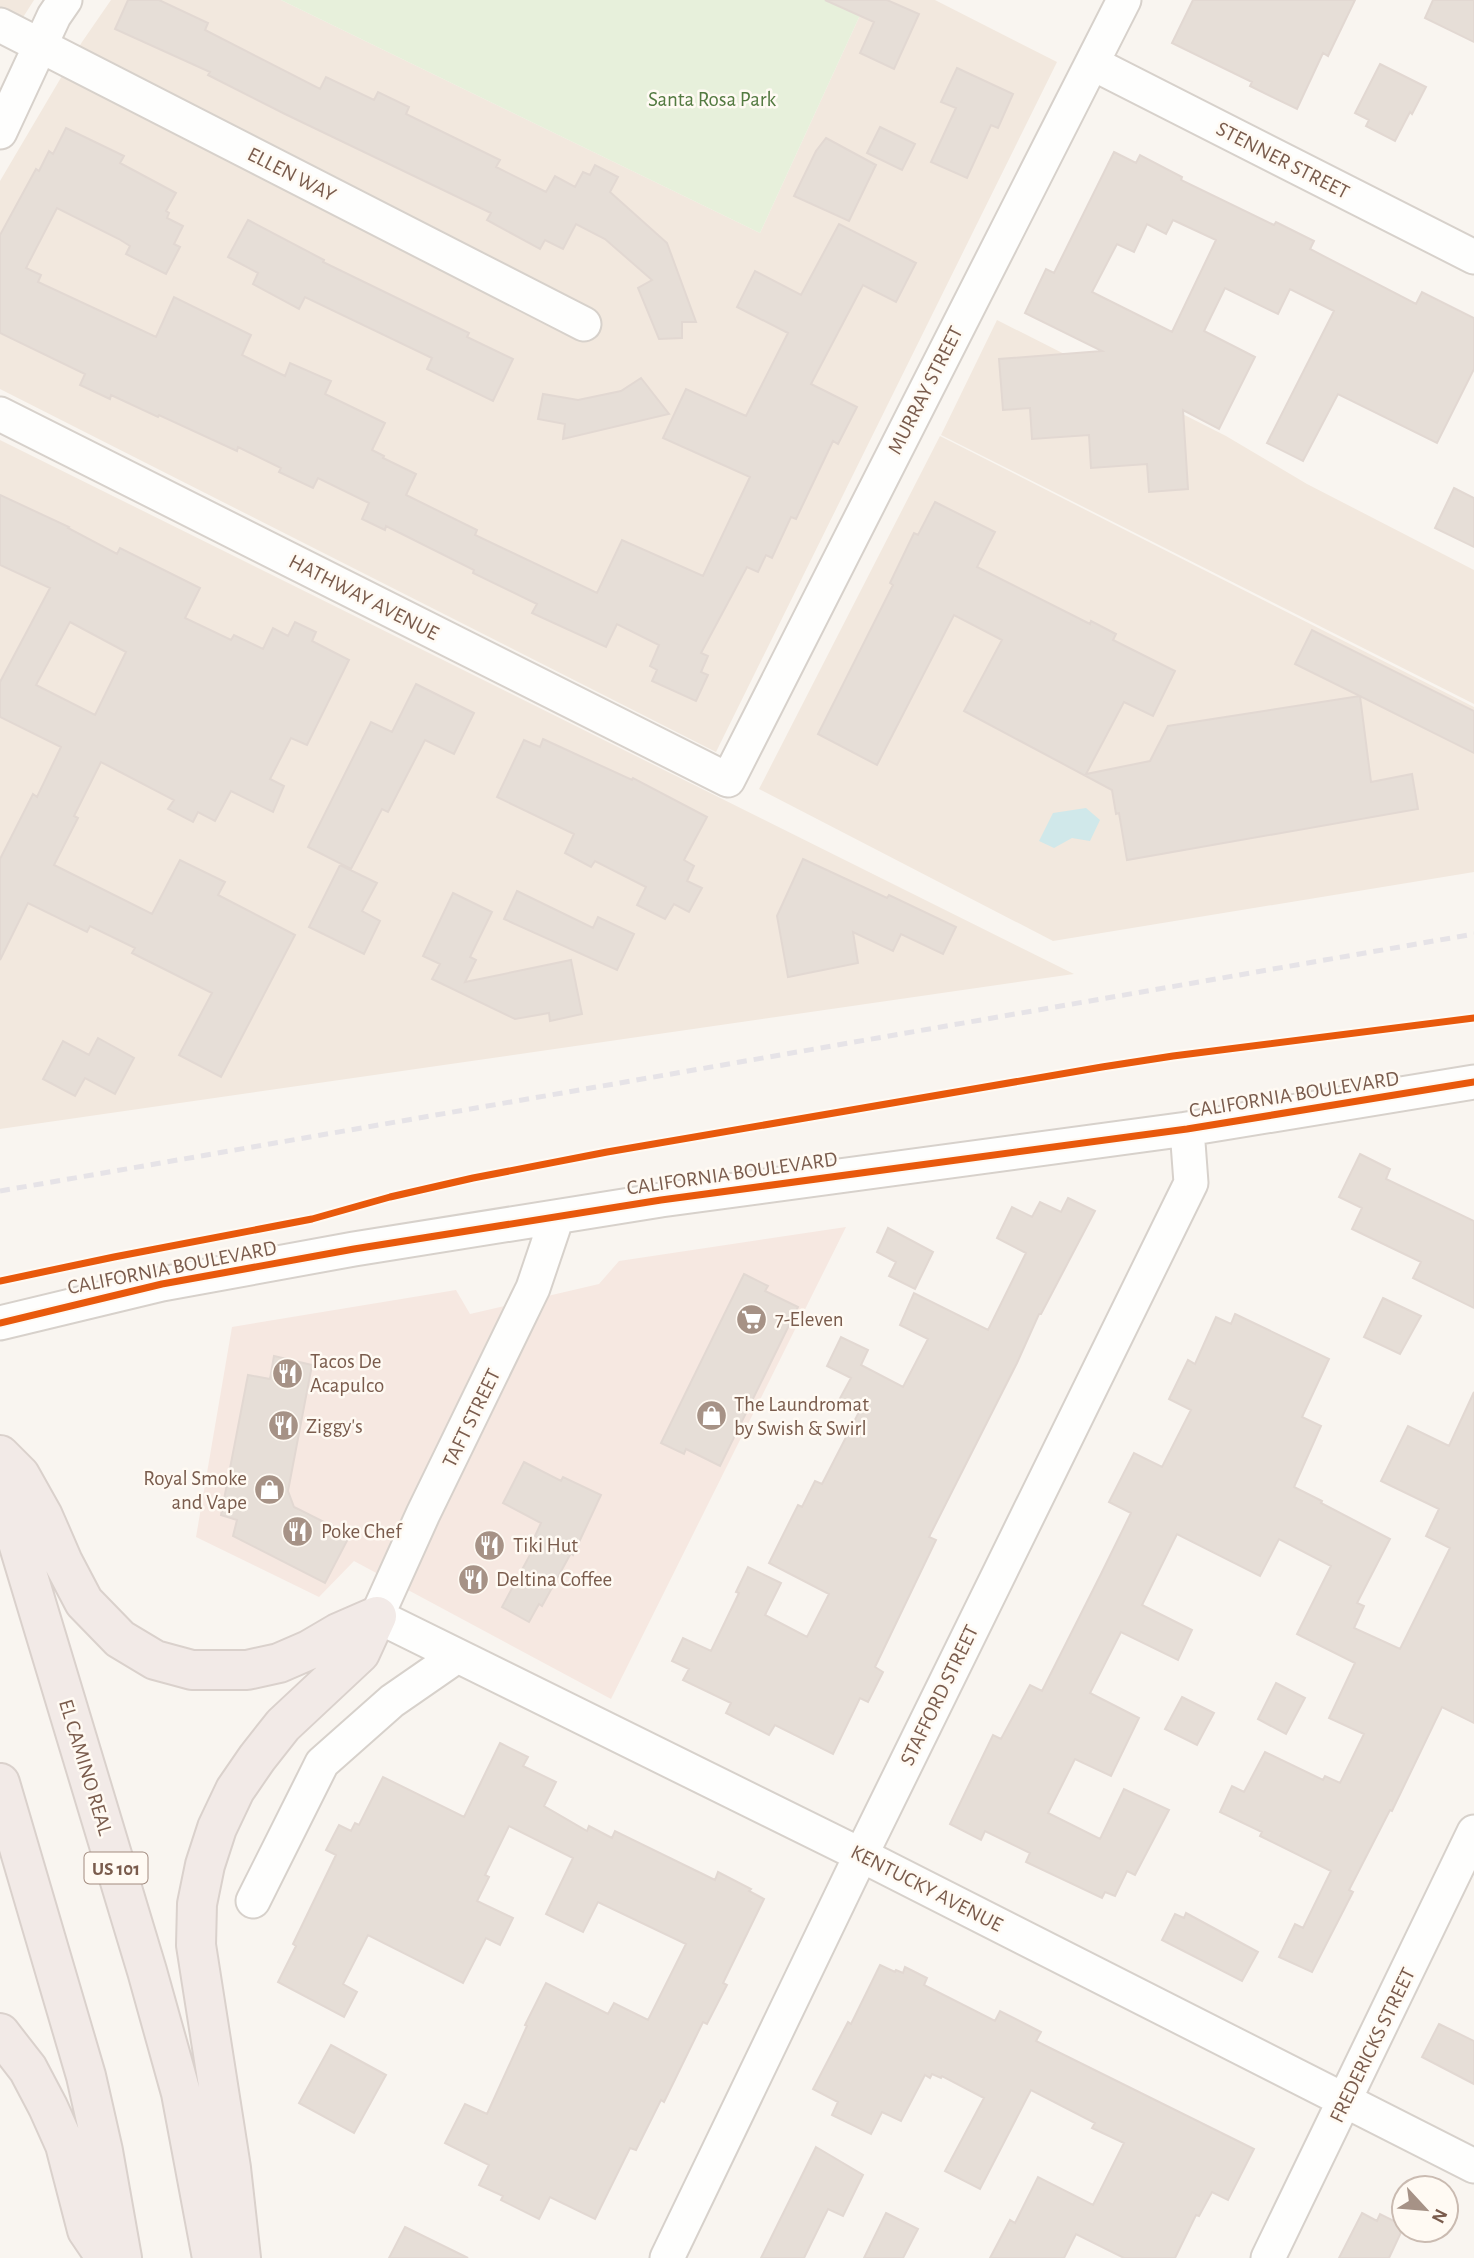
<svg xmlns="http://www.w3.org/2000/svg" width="1474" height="2258" font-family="'Alegreya Sans',sans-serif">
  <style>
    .residential { fill: #f2e8de }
    .commercial { fill: #f6e8e1 }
    .green { fill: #e7f0db }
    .water { fill: #d0e8ea }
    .building { fill: #e6ded7; stroke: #e2d8d2; stroke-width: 2; fill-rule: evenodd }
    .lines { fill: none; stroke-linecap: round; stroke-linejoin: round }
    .minor-casing { stroke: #d7d1cb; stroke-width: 37 }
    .highway-casing { stroke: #dad1cc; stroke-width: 42 }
    .minor { stroke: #fefefd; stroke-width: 33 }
    .highway { stroke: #f2eae7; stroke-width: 38 }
    .rail { stroke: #e6e3e7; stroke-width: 5; stroke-dasharray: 10 7; stroke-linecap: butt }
    .cycleway-casing { stroke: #fffaf3; stroke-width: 11 }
    .cycleway { stroke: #e8590c; stroke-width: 7 }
    .labels { text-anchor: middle; stroke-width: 5; stroke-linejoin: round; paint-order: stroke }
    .shield { fill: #fffaf3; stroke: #a28b7f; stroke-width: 2 }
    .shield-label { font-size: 19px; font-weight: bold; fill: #7a5c4d }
    .park-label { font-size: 21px; fill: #537a41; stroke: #fffaf3 }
    .street-label { font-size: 21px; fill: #7a5c4d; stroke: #fffaf3 }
    .poi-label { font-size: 21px; fill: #7a5c4d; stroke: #fffaf3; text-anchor: start }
  </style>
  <rect width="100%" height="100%" fill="#f9f5f0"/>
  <path class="residential" d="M0,0H34L22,19L0,8Z
    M111,0H281L760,233L867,0H935L1057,62L716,752L0,389V181L82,42Z
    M997,320L1226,436L1307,484L1474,570V704L941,435Z
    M940,436L1474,707V872L1053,941L759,789Z
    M0,440L238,558L1074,974L0,1129Z"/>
  <path class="commercial" d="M846,1227L611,1699L354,1561L319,1597L196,1537L232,1327L456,1290L470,1314L599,1284L619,1261Z"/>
  <path class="green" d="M281,0H867L760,233Z"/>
  <path class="water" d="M1086,808L1100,820L1090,841L1072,838L1054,848L1039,841L1053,813Z"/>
  <path class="building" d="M128,0H159L208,23L205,30L320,89L326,77L374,100L378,92L409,107L406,114L500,160L496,167L546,192L555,176L575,187L583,172L590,175L595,165L618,177L610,192L667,243L696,322H682V338L659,339L638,288L652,280L605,239L576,224L563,249L545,240L540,249L487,220L491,213L285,114L208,75L210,72L115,29Z
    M825,0H887L919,14L894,69L860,53L874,22Z
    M1193,0H1355L1328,56L1323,53L1297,109L1250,86L1252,82L1172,43Z
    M1433,0H1474V42L1425,18Z
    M1380,64L1426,87L1412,114L1410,112L1395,141L1366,126L1369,120L1355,113Z
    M957,68L1013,94L998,128L991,125L967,178L931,162L956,108L941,102Z
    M880,127L915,144L902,170L867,153Z
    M66,128L124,156L120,163L176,193L166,211L169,213L167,218L183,226L174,244L180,247L166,274L126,254L130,246L119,239L57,208L26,268L41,275L38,282L156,337L174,297L251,335L242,355L285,376L290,363L331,381L325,394L385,423L372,450L384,456L383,458L416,474L406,495L477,530L475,535L597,593L622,540L703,576L750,477L663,438L686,389L746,416L788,333L737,307L755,271L801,295L839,224L916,263L896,302L863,285L811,384L857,407L838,444L833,441L796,519L791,517L772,558L766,555L758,572L747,567L701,653L708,656L701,672L708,675L696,701L652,681L657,670L650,666L659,645L617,624L606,647L532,613L537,604L473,573L474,570L386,526L385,530L362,519L369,503L318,478L313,488L279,472L281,468L238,447L237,451L159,415L158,417L111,395L110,399L80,385L85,374L0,333V235L36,169L39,171L49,151L53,154Z
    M826,138L876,165L849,221L794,196L816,151Z
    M1114,152L1136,163L1140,155L1182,177L1181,180L1274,225L1276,222L1314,241L1310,249L1416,304L1422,292L1474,318V369L1437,443L1338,394L1303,461L1267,443L1334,311L1290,289L1278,314L1225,288L1204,331L1255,357L1219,429L1183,410L1188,489L1149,492L1147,464L1091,468L1089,435L1032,439L1030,408L1003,410L999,359L1102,351L1025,313L1046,269L1054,273ZM1173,220L1216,240L1172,332L1092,292L1117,244L1134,252L1147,224L1166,234Z
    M248,220L324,260L323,262L469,333L467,337L513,359L493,401L427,369L432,358L305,297L299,309L253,284L258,273L228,257Z
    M641,378L669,414L563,439L565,424L538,419L543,394L578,400L621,391Z
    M1454,488L1474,498V547L1435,528Z
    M0,495L69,527L68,528L117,554L120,548L200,588L185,618L231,640L234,635L263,649L273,628L288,636L295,622L316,632L312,641L349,660L307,745L291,738L270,779L284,786L273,812L231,791L215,821L198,812L193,822L168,809L174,800L101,762L74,816L78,818L54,865L152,914L180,860L225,882L218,895L295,935L221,1077L179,1055L212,993L132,953L135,948L90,926L87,932L28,903L0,960V859L33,794L37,797L61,747L0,717V682L50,588L0,565ZM70,622L126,652L95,715L36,685Z
    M935,502L995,532L977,567L1090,624L1091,621L1116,634L1113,640L1175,671L1153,716L1124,702L1086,774L1150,761L1168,726L1360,696L1295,664L1312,630L1474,711V753L1360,696L1371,782L1412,774L1418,809L1127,860L1119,813L1116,814L1112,790L964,711L1002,640L954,615L877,765L818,734L893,585L890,583L914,533L918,535Z
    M416,684L474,713L454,754L425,740L388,812L382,809L351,869L308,847L371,722L392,732Z
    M543,739L632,780L633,778L707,817L684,860L694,866L687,881L702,888L689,912L674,904L665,919L637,905L646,887L595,861L591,867L565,853L574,834L497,797L524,740L540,747Z
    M803,859L887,898L889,895L956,927L943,954L901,934L893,951L853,932L858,963L788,977L777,916Z
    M340,865L377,883L362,911L380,921L364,954L309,927Z
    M517,891L593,928L598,917L634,934L617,970L504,919Z
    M453,893L492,912L470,957L476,960L465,982L571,960L582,1014L550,1021L549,1013L515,1019L432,979L440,964L423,956Z
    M98,1038L134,1058L115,1094L85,1078L75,1096L43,1079L63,1041L89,1055Z
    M1360,1154L1390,1169L1386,1179L1474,1221V1308L1413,1278L1421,1262L1352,1229L1362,1208L1339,1197Z
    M1068,1198L1095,1211L1041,1314H1039L1017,1363L929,1537L936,1540L875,1667L883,1672L868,1702L860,1698L833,1754L775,1725L769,1735L726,1713L731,1703L683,1680L689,1669L672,1661L683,1638L711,1651L739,1593L736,1592L748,1567L781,1583L765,1615L807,1637L829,1594L769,1563L798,1505L802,1507L815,1481L822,1484L859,1412L838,1402L851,1378L827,1366L841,1337L868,1350L861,1365L903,1387L928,1339L900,1325L914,1293L988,1330L1026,1253L997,1238L1012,1207L1032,1217L1040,1202L1061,1212Z
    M888,1228L933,1252L915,1289L889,1276L896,1262L877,1252Z
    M744,1274L768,1286L765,1291L798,1307L720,1466L686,1449L684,1454L661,1443Z
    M1383,1298L1421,1316L1400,1354L1364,1337Z
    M1235,1314L1329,1359L1302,1417L1321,1426L1294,1487L1322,1501L1321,1503L1390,1539L1357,1603L1364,1606L1354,1628L1400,1649L1450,1548L1426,1536L1439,1509L1381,1481L1408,1426L1449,1446L1474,1392V1723L1442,1707L1392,1811L1390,1810L1349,1890L1353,1892L1312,1972L1279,1957L1295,1924L1303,1928L1331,1871L1260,1836L1262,1832L1220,1812L1232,1786L1244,1792L1265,1752L1323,1780L1325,1776L1340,1783L1364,1734L1329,1718L1355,1663L1297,1634L1331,1566L1279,1539L1260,1576L1177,1534L1142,1605L1192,1630L1178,1660L1121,1632L1090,1693L1139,1718L1111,1776L1075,1759L1048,1813L1100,1839L1124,1789L1169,1810L1135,1875L1127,1871L1115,1896L1105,1892L1102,1898L1026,1862L1030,1853L985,1831L981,1840L950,1824L993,1735L1001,1739L1030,1685L1042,1691L1101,1574L1131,1513L1109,1502L1134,1453L1162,1467L1191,1410L1169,1399L1188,1360L1195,1364L1216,1317L1231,1324Z
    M274,1356L312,1365L288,1491L294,1507L350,1535L325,1583L233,1536L237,1520L221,1515L248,1375L270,1379Z
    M524,1462L561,1481L563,1477L601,1495L573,1555L571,1553L542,1606L539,1604L529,1622L502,1607L539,1538L535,1536L541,1523L503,1503Z
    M1276,1683L1305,1698L1286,1734L1258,1719Z
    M1182,1697L1214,1713L1197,1745L1165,1729Z
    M500,1743L528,1757L523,1766L556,1782L544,1806L587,1831L589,1826L612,1838L615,1831L715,1880L718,1872L751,1889L749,1891L764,1899L723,1983L727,1985L707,2024L703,2022L664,2102L661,2100L636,2150L630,2148L595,2219L550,2197L539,2219L501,2200L503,2196L479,2185L489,2165L445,2143L465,2104L487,2114L527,2026L525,2025L546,1983L608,2014L614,2003L648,2020L686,1944L598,1902L583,1932L546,1914L573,1858L509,1826L485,1875L489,1877L477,1901L513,1918L500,1945L486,1938L463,1983L368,1935L343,1984L357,1992L344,2017L278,1982L296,1946L293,1944L336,1855L326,1850L339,1825L351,1831L355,1823L359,1825L383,1777L464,1817Z
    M1186,1913L1258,1952L1242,1981L1162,1940L1175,1914L1184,1918Z
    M880,1965L895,1972L896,1970L903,1973L905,1967L927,1978L924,1985L995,2021L1000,2011L1041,2032L1036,2041L1254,2149L1228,2200L1212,2192L1199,2216L1196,2215L1175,2258H1124L1076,2234L1064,2258H990L1010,2220L1015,2223L1038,2177L1093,2205L1124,2143L1092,2128L1095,2123L1031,2090L980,2189L945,2171L984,2098L942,2076L941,2078L932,2074L930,2078L925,2075L901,2121L882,2112L871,2134L832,2115L838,2102L813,2089L848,2022L851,2024Z
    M1439,2024L1474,2041V2084L1422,2057Z
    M331,2045L386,2075L354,2133L299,2103Z
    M816,2147L863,2175L843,2216L828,2209L804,2258H761Z
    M886,2213L918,2229L903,2258H864Z
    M1362,2213L1377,2221L1380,2214L1404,2226L1389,2258H1339Z
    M405,2227L468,2258H389Z"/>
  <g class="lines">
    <defs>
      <path id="minor" d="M0,25L584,324
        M1092,63L1474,257
        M0,132L54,16L65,0
        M0,414L728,780L1124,0
        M557,1217L533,1288L423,1514L377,1616L861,1855L1474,2166
        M0,1323L162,1284L354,1249L661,1200L1187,1129L1474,1082
        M253,1901L322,1763L392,1701L457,1656
        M667,2258L861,1855L1191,1183L1187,1129
        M1268,2258L1474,1832"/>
      <path id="highway" d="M0,1455L20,1475L43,1516L63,1562L84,1602L120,1639L155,1660L192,1670H247L279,1663L309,1650L338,1633L377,1616
        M0,1483L147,1971L181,2093L212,2258
        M0,1783L86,2076L103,2151L122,2258
        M0,2033L28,2069L48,2107L65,2145L87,2230L106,2258
        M241,2258L231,2168L196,1945L197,1904L205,1865L217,1828L235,1790L257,1758L283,1725L360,1653L377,1616"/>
    </defs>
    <use href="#minor" class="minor-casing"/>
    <use href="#highway" class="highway-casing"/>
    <use href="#minor" class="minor"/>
    <use href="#highway" class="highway"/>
    <path class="rail" d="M0,1191L1474,934"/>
    <defs>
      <path id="cycleway" d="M0,1281L114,1257L312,1219L390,1197L473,1178L607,1152L1102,1067L1173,1056L1474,1018
        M0,1323L162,1284L354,1249L661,1200L1187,1129L1474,1082"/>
    </defs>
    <use href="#cycleway" class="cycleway-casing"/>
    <use href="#cycleway" class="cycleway"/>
  </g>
  <defs>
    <symbol id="supermarket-disc" viewBox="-11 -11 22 22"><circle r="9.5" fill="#a69286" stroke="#fffaf3"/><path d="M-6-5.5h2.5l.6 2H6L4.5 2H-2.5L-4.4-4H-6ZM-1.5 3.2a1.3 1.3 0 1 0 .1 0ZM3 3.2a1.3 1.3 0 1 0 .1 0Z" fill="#fff"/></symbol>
    <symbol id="restaurant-disc" viewBox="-11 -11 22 22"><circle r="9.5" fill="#a69286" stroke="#fffaf3"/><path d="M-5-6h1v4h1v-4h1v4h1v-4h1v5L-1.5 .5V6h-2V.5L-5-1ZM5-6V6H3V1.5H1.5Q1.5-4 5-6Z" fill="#fff"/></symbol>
    <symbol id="shop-disc" viewBox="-11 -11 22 22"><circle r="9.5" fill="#a69286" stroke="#fffaf3"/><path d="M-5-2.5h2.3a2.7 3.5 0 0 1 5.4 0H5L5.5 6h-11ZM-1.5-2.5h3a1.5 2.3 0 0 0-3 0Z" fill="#fff"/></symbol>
  </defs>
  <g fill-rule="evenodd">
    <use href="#supermarket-disc" x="734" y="1302" width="35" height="35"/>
    <use href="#restaurant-disc" x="270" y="1356" width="35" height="35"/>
    <use href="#shop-disc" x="694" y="1398" width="35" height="35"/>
    <use href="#restaurant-disc" x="266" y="1408" width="35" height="35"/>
    <use href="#shop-disc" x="252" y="1472" width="35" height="35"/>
    <use href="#restaurant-disc" x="280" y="1514" width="35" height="35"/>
    <use href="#restaurant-disc" x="472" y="1528" width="35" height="35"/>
    <use href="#restaurant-disc" x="456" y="1562" width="35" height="35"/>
  </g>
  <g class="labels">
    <rect class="shield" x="84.5" y="1852.5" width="63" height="31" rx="5"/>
    <g class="shield-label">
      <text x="116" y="1875">US 101</text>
    </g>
    <g class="park-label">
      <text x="712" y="106">Santa Rosa Park</text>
    </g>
    <g class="street-label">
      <text transform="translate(1283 160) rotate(27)" y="7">STENNER STREET</text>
      <text transform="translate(292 174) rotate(27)" y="7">ELLEN WAY</text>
      <text transform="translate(925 390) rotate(-63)" y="7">MURRAY STREET</text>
      <text transform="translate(364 597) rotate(27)" y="7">HATHWAY AVENUE</text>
      <text transform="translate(1294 1094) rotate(-9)" y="7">CALIFORNIA BOULEVARD</text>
      <text transform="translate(732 1173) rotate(-8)" y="7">CALIFORNIA BOULEVARD</text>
      <text transform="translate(172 1267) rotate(-11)" y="7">CALIFORNIA BOULEVARD</text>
      <text transform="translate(471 1418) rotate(-64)" y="7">TAFT STREET</text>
      <text transform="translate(939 1695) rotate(-64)" y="7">STAFFORD STREET</text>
      <text transform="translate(86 1767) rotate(73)" y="7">EL CAMINO REAL</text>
      <text transform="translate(927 1888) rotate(27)" y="7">KENTUCKY AVENUE</text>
      <text transform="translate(1372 2045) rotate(-64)" y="7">FREDERICKS STREET</text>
    </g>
    <g class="poi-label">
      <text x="775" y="1326">7-Eleven</text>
      <text x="310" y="1368">Tacos De<tspan x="310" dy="24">Acapulco</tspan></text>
      <text x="734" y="1411">The Laundromat<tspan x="734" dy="24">by Swish &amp; Swirl</tspan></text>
      <text x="306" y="1433">Ziggy's</text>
      <text x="247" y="1485" text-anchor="end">Royal Smoke<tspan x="247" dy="24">and Vape</tspan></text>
      <text x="321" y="1538">Poke Chef</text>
      <text x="513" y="1552">Tiki Hut</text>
      <text x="496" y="1586">Deltina Coffee</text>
    </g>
  </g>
  <g transform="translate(1425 2209) rotate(116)"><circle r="33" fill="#fffaf3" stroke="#cabbb1" stroke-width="2"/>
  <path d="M0-5L12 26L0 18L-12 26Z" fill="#a69286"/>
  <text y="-10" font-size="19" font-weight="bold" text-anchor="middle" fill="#7a5c4d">N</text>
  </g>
</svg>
